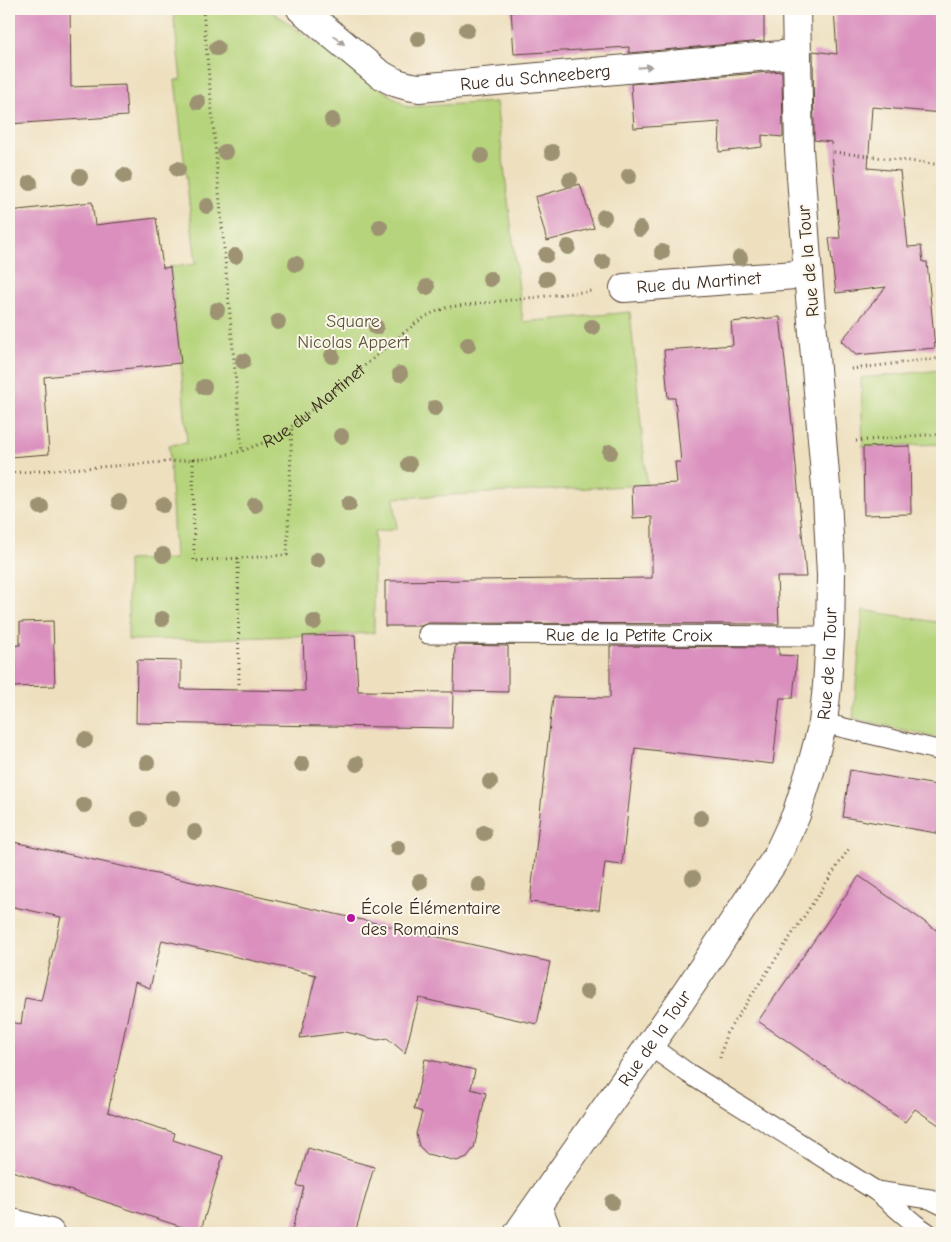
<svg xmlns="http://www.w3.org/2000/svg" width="951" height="1242" font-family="'Comic Neue',sans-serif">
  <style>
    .green { fill: #b6d47b; stroke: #787f4c }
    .building { fill: #da8fbe }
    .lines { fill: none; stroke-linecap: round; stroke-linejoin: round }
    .service-casing { stroke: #564536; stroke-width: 21 }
    .minor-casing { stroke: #564536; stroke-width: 30 }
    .tertiary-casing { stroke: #564536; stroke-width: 30 }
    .path { stroke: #564536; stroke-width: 3; stroke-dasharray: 1 4; stroke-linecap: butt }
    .service { stroke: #fff; stroke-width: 19 }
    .minor { stroke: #fff; stroke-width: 28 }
    .tertiary { stroke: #fff; stroke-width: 28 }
    .tree { fill: #9d9373 }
    .oneway { fill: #a79f9a }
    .poi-dot { fill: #b5179e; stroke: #fbf7ec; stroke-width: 2 }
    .labels { text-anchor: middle; stroke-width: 4; stroke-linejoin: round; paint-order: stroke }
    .street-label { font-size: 18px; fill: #3b2a1e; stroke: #fbf7ec }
    .park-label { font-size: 18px; fill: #5a5435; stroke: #fbf7ec }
    .poi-label { font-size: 18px; fill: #3b2a1e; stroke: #fbf7ec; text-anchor: start }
  </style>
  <rect width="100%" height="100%" fill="#fbf7ec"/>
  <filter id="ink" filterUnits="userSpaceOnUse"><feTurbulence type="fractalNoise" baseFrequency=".02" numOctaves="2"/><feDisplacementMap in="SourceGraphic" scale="10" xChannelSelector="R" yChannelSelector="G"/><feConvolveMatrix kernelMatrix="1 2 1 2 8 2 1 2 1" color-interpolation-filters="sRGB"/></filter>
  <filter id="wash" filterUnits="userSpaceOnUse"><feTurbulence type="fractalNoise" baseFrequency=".0096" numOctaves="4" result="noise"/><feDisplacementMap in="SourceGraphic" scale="20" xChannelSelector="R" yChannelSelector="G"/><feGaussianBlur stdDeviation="1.12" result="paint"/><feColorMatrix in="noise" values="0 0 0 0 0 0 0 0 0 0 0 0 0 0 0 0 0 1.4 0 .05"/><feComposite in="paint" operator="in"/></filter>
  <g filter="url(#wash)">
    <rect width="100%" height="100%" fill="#eee0bf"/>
    <path class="green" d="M173,9H268L407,107L496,102L523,322L630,312L647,485L394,498L397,529L374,532V633L211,639L128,640V560L175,559L169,445L187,443L181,363L170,267L196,264L175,80H181Z
      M942,370V444L863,447L861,378Z
      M863,610L942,623V739L853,718Z"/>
    <g id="blocks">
      <path class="building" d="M9,9H70L71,87L125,85L127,116L9,124Z
        M540,9H764V41L629,53V47L514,54L511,10Z
        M834,9H942V113L872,107L868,168L900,171L908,247L921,246L923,262H927L935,348L856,355L841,341L886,287L836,293L829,238H840L831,142L814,140L813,51L837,54Z
        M782,71L783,137L762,135V147L719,152L720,122L634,128L631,84Z
        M580,184L594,228L547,241L535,197Z
        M92,202L95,225L156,218L163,268L170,267L181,363L44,377L49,454L9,457V211Z
        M780,317L793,433L806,577H777L779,624L428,623L421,626H385V581L652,578V517L633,518L632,485L677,483L675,462H681L675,398H668L664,350L733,345L731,322Z
        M910,446L911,514L864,515L863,447Z
        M53,621L55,686L9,687V646L20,645V622Z
        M355,635L358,691L453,692L452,728L136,723L137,660L181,661V689L305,691L303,636Z
        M455,645L508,646V692L454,691Z
        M610,646L779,647V655L797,656L793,698H780L773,764L635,748L622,865L605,863L599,910L530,902L553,697L610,698Z
        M850,770L942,786V834L843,817Z
        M9,841L550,962L537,1024L419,998L405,1053L387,1038L378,1040L346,1032L300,1038L316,975L162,940L150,988L135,982L108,1112L175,1133L173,1140L223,1156L200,1233L9,1170V1022L21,1024L25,998L41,1001L61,917L9,906Z
        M859,876L942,934V1127L915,1109L905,1122L758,1021Z
        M425,1059L475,1070L471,1089L486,1093L474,1148L467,1157L457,1161L427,1154L419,1146L416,1134L422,1112L414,1109Z
        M308,1148L374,1167L355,1233H291L304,1187L297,1186Z"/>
    </g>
  </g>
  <g filter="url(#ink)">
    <use href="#blocks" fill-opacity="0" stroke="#564536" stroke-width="1"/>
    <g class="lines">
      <defs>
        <g id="service">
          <path id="s2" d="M428,634L830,636"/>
          <path d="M823,723L942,751"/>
          <path d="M650,1046L688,1073L876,1191L915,1224L928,1233"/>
          <path d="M876,1191L930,1199L942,1205"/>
          <path d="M540,1202L553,1233"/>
        </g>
        <g id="minor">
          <path id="s3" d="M301,9L377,72C394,83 400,85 419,88L769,56L796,54"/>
          <path id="s4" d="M624,288L808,274"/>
          <path id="s5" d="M518,1233L680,1002L776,858L796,815L811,768L823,723L827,686L830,636L831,575L827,498L808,274L799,149L796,9"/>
        </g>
        <path id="tertiary" d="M9,1222L50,1233"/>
      </defs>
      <use href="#service" class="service-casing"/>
      <use href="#minor" class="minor-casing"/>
      <use href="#tertiary" class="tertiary-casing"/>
      <g class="path">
        <path d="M203,9V10L242,451"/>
        <path d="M834,152L942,165"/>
        <path d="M851,369L942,358"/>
        <path d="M856,441L925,435H942"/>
        <path d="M193,459L194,561L287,555L292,426"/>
        <path id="s1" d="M9,473L128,465L212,458L242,451L273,439L292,426L417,322L430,314L448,307L591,291"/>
        <path d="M238,558L239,687"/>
        <path d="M720,1058L726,1034L850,847"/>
      </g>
      <use href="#service" class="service"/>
      <use href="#minor" class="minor"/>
      <use href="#tertiary" class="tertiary"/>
    </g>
    <g class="tree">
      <circle cx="467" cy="30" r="8"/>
      <circle cx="418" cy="39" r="8"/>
      <circle cx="217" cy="48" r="8"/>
      <circle cx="198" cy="102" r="8"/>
      <circle cx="332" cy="120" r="8"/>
      <circle cx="225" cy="152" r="8"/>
      <circle cx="552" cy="152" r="8"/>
      <circle cx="481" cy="156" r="8"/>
      <circle cx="178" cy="169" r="8"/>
      <circle cx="124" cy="176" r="8"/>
      <circle cx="629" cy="176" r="8"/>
      <circle cx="80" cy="177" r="8"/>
      <circle cx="570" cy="180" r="8"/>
      <circle cx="30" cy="183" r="8"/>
      <circle cx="207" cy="206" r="8"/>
      <circle cx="604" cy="217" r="8"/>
      <circle cx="380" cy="227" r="8"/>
      <circle cx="640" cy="229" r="8"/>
      <circle cx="568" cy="247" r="8"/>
      <circle cx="662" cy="252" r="8"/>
      <circle cx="546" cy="255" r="8"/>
      <circle cx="235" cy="256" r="8"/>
      <circle cx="740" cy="258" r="8"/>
      <circle cx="603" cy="262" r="8"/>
      <circle cx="296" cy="264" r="8"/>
      <circle cx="490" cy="279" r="8"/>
      <circle cx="546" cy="279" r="8"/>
      <circle cx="427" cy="287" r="8"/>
      <circle cx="217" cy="310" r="8"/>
      <circle cx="278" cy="322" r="8"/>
      <circle cx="376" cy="327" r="8"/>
      <circle cx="592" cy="327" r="8"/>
      <circle cx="468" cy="345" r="8"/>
      <circle cx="332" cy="356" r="8"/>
      <circle cx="243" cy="361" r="8"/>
      <circle cx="400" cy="374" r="8"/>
      <circle cx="204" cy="387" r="8"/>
      <circle cx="435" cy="408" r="8"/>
      <circle cx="341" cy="436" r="8"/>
      <circle cx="610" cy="452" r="8"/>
      <circle cx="409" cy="464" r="8"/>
      <circle cx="119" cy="502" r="8"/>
      <circle cx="349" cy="504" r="8"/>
      <circle cx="163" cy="505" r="8"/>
      <circle cx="255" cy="505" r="8"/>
      <circle cx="41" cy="507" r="8"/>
      <circle cx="163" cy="555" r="8"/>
      <circle cx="317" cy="560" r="8"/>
      <circle cx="162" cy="619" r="8"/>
      <circle cx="314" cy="622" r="8"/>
      <circle cx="85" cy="740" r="8"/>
      <circle cx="147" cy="763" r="8"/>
      <circle cx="302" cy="764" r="8"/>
      <circle cx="357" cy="764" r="8"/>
      <circle cx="490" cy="782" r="8"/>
      <circle cx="173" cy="798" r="8"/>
      <circle cx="84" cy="805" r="8"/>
      <circle cx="701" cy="818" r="8"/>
      <circle cx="139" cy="819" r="8"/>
      <circle cx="195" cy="832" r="8"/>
      <circle cx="484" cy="833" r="8"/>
      <circle cx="398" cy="848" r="8"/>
      <circle cx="693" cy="878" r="8"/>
      <circle cx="420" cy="882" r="8"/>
      <circle cx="479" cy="885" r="8"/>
      <circle cx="587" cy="992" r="8"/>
      <circle cx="612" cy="1202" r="8"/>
    </g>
    <defs><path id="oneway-solid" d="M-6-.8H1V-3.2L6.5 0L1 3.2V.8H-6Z" transform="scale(1.25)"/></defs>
    <g class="oneway">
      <use href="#oneway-solid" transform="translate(339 40) rotate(40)"/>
      <use href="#oneway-solid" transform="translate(645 67) rotate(-5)"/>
    </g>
  </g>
  <circle class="poi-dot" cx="351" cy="918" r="5"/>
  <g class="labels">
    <g class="street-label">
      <text dy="6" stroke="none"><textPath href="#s3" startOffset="261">Rue du Schneeberg</textPath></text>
      <text transform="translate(808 261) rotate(-95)" y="6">Rue de la Tour</text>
      <text dy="6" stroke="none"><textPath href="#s4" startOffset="75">Rue du Martinet</textPath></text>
      <text dy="6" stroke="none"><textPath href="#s1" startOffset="320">Rue du Martinet</textPath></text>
      <text dy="6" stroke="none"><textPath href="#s2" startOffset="201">Rue de la Petite Croix</textPath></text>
      <text dy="6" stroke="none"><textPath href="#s5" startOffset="658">Rue de la Tour</textPath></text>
      <text dy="6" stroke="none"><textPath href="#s5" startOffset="238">Rue de la Tour</textPath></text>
    </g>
    <g class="park-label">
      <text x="353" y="327">Square<tspan x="353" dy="21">Nicolas Appert</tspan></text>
    </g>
    <g class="poi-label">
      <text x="361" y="914">École Élémentaire<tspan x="361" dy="21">des Romains</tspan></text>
    </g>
  </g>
  <rect width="951" height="1242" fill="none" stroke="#fbf7ec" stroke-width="30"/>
</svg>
